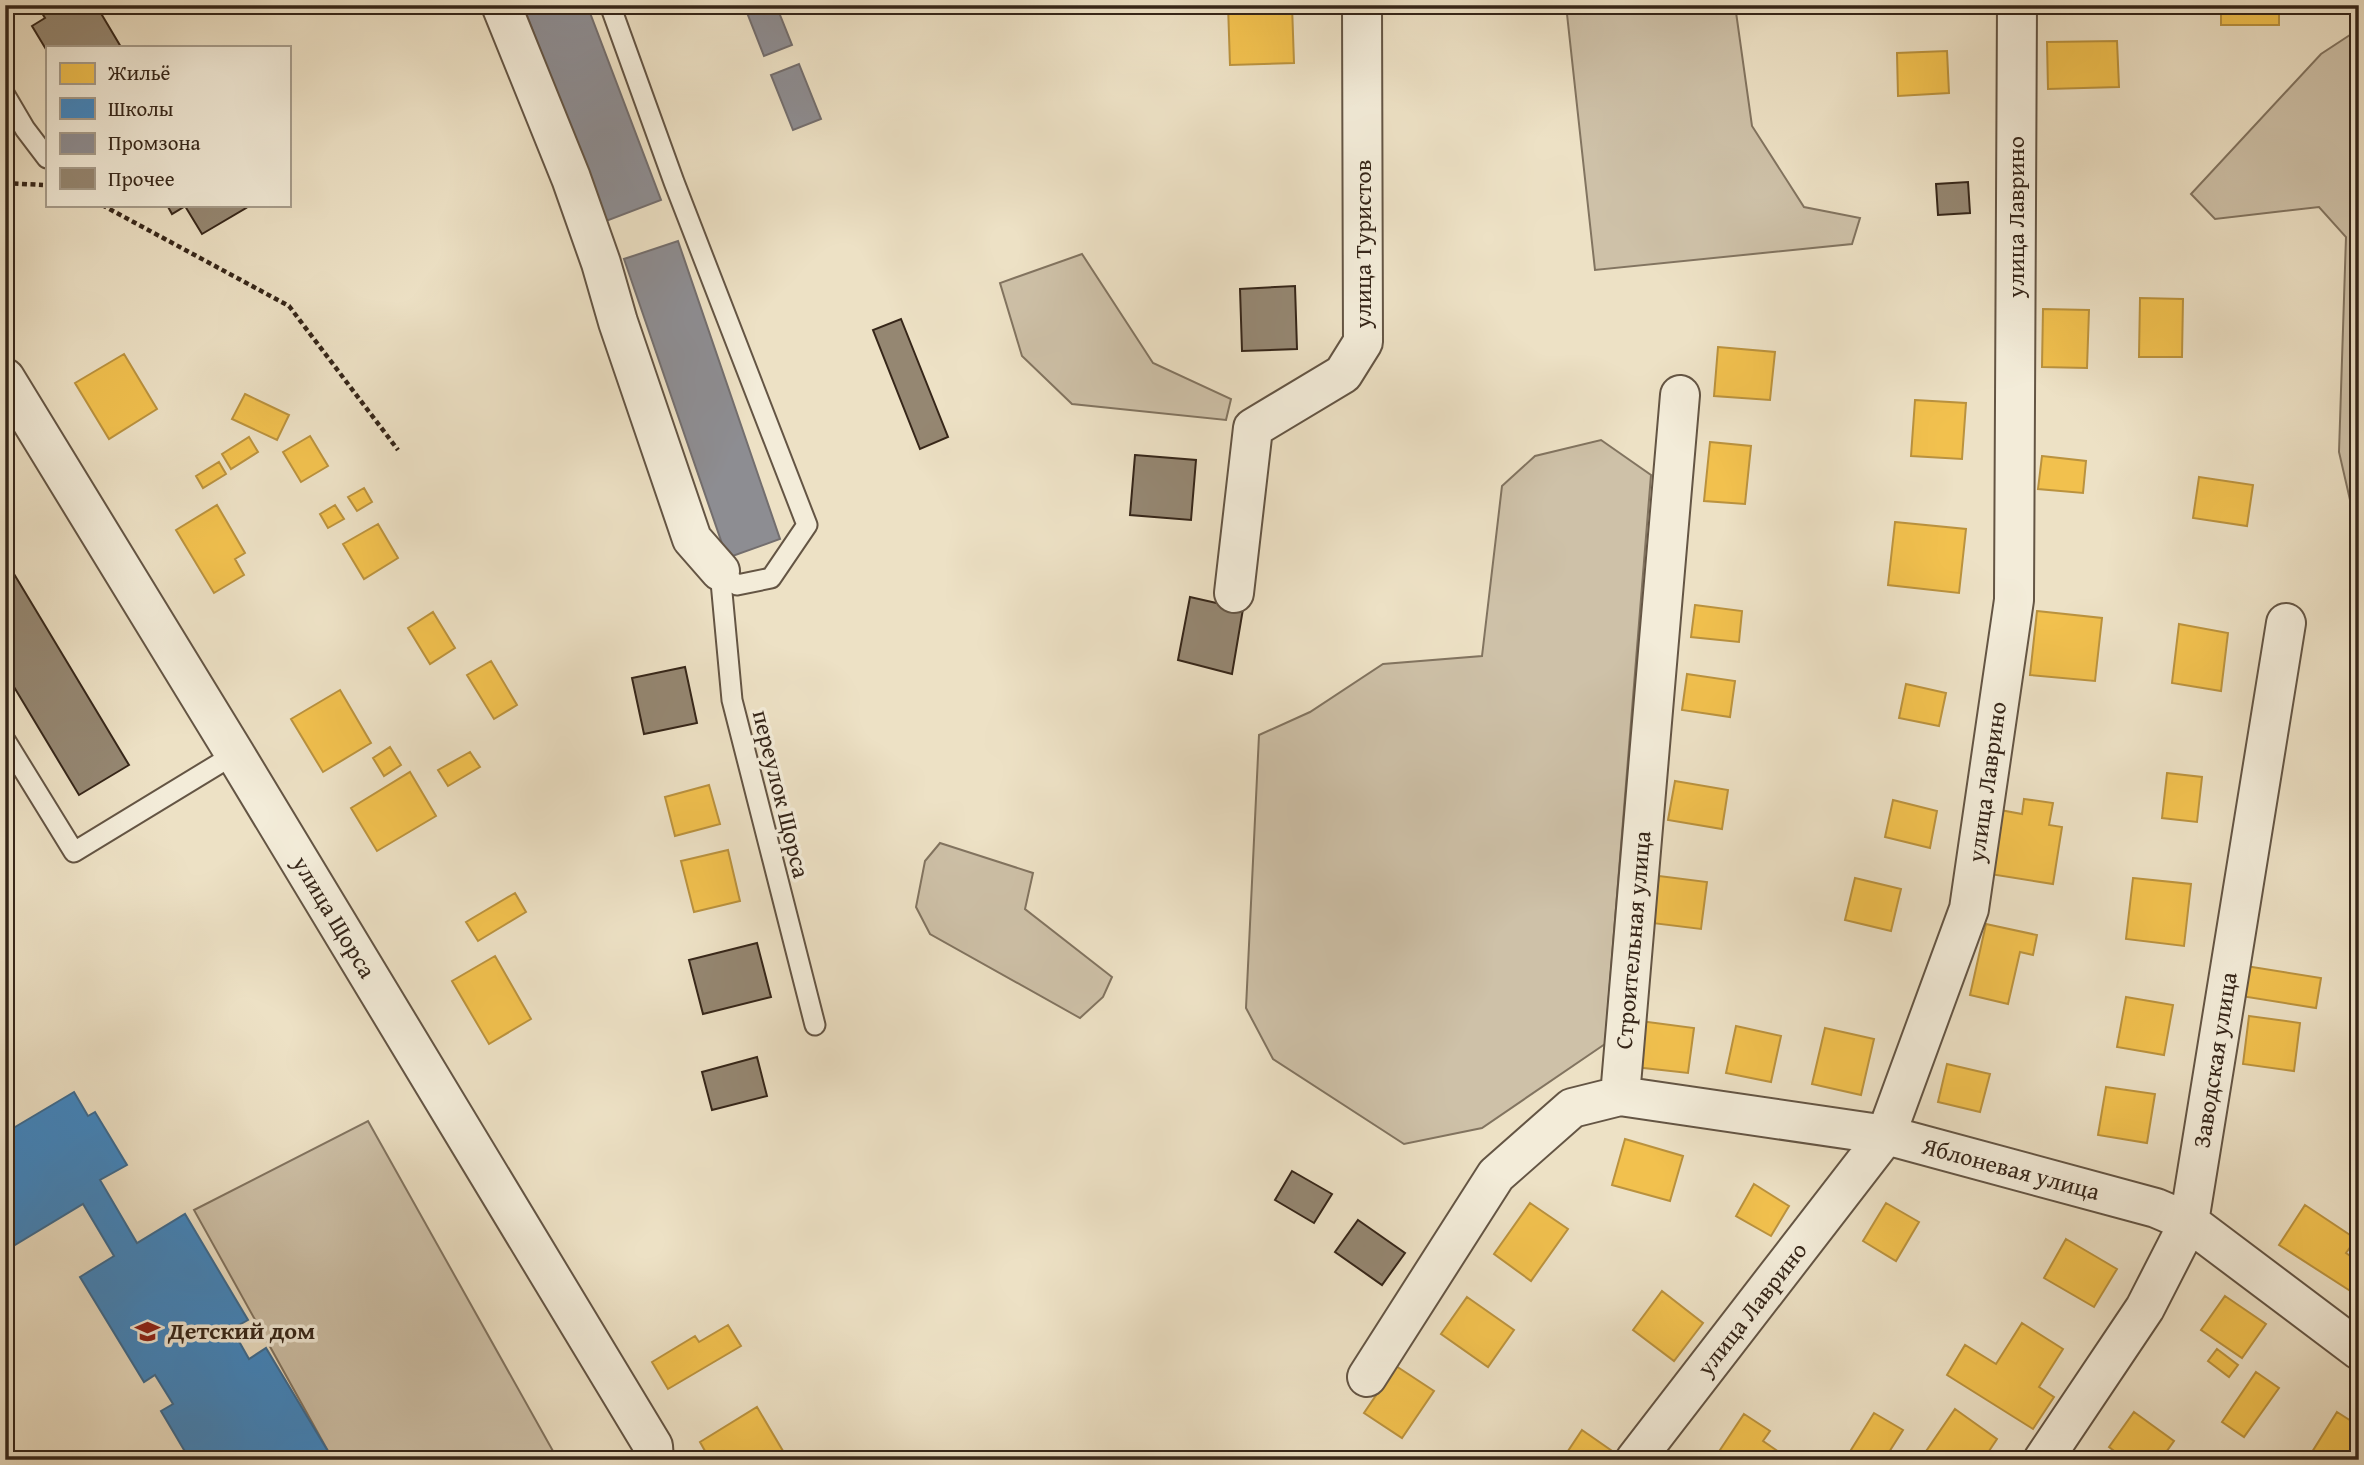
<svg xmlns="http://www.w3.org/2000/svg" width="2364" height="1465" font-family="'Gentium Book Plus',serif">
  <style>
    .green { fill: #cec1a8; stroke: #827460; stroke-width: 2 }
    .homes { fill: #f2c14e; stroke: #ba923e; stroke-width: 2 }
    .schools { fill: #3f88c5; stroke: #3c6b91; stroke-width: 2 }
    .industry { fill: #8d8d92; stroke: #736e6e; stroke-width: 2 }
    .building { fill: #958772; stroke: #362619; stroke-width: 2 }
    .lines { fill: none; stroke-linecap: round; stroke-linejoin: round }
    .lane-casing { stroke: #645544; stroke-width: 23 }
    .street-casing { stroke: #645544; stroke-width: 42 }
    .path { stroke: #362619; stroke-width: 4.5; stroke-dasharray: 5 3.5; stroke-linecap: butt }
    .lane { stroke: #f3ecd9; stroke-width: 19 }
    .street { stroke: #f3ecd9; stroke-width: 38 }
    .labels { text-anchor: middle; stroke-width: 7; stroke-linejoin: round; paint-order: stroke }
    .street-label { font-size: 24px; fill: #362619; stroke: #f3ecd9 }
    .poi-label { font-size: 24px; font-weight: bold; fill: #362619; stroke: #f3ecd9; text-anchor: start }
  </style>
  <rect width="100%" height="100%" fill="#ede1c5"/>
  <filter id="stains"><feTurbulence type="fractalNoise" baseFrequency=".00286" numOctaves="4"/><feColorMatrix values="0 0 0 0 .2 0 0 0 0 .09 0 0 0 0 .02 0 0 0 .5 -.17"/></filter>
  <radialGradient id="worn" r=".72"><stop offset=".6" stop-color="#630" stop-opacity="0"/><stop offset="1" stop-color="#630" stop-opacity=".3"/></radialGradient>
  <path class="green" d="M1566,5H1735L1752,126L1804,207L1860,218L1852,244L1595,270Z
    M2359,29V539L2339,452L2346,237L2319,207L2215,219L2191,194L2321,54Z
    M1082,254L1153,363L1231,399L1226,420L1072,404L1022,356L1000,283Z
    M1601,440L1651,475L1605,1044L1482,1128L1404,1144L1273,1059L1246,1008L1259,735L1310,712L1383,664L1482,656L1502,486L1535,456Z
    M940,843L1033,873L1025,909L1112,977L1103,997L1080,1018L930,934L916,907L925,861Z
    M368,1121L558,1460H333L194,1210Z"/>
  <path class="homes" d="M1228,5H1292L1294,63L1230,65Z
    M2221,5H2279V25H2221Z
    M2117,41L2119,87L2048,89L2047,42Z
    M1947,51L1949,93L1898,96L1897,53Z
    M2140,298L2183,299L2182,357H2139Z
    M2043,309L2089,310L2087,368L2042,367Z
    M1718,347L1775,352L1770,400L1714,396Z
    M124,354L157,409L109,439L75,383Z
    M245,394L289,415L277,440L232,419Z
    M1915,400L1966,403L1962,459L1911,456Z
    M310,436L328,466L301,482L283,452Z
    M249,437L258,452L231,469L222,454Z
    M1710,442L1751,446L1745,504L1704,501Z
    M2042,456L2086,461L2083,493L2038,489Z
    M219,462L226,474L203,488L196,476Z
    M2199,477L2253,485L2247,526L2193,518Z
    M364,488L372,502L357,511L348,497Z
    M217,505L245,553L235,559L244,575L214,593L176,530Z
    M335,505L344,519L328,528L320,514Z
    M1895,522L1966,529L1959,593L1888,585Z
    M378,524L398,558L364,579L343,544Z
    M1695,605L1742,611L1739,642L1691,637Z
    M2037,611L2102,618L2095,681L2030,675Z
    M433,612L455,648L430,664L408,628Z
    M2179,624L2228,633L2221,691L2172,683Z
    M491,661L517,705L494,719L467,675Z
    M1687,674L1735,681L1730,717L1682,710Z
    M1906,684L1946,693L1939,726L1899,718Z
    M340,690L371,743L323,772L291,719Z
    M390,747L401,765L384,776L373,758Z
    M470,752L480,767L448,786L438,770Z
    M410,772L436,816L377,851L351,808Z
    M2167,773L2202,777L2197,822L2162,818Z
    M1675,781L1728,790L1722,829L1668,820Z
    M709,785L720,824L675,836L665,797Z
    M2024,799L2053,803L2049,825L2062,827L2053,884L1990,874L2000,810L2022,814Z
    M1893,800L1937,811L1930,848L1885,837Z
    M728,850L740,901L694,912L681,861Z
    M1659,876L1707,882L1701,929L1652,923Z
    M1855,878L1901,889L1891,931L1845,920Z
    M2133,878L2191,884L2184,946L2126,939Z
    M515,893L526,912L478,941L466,922Z
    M1986,924L2037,935L2033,955L2020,952L2008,1004L1970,995Z
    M495,956L531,1019L489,1044L452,981Z
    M2246,966L2321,978L2316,1008L2241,996Z
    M2126,997L2173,1005L2164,1055L2117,1047Z
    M2249,1016L2300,1023L2294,1071L2243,1064Z
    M1640,1021L1694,1028L1688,1073L1635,1067Z
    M1736,1026L1781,1036L1771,1082L1726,1073Z
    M1825,1028L1874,1039L1861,1095L1812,1084Z
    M1947,1064L1990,1074L1980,1112L1938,1102Z
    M2106,1087L2155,1094L2147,1143L2098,1135Z
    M1625,1139L1683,1156L1670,1201L1612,1185Z
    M1754,1184L1789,1206L1771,1236L1736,1216Z
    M1530,1203L1568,1229L1531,1281L1494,1254Z
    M1886,1203L1919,1222L1896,1261L1863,1241Z
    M2305,1205L2356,1239L2346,1253L2359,1262V1289L2355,1294L2279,1245Z
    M2066,1239L2117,1269L2094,1307L2044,1278Z
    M1662,1291L1703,1323L1674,1361L1633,1330Z
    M2225,1296L2266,1324L2242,1358L2201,1330Z
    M1467,1297L1514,1330L1488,1367L1441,1334Z
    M2022,1323L2063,1349L2039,1387L2054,1397L2033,1429L1947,1375L1965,1345L1996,1364Z
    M728,1325L741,1346L668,1389L652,1362L695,1336L699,1342Z
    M2217,1349L2238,1365L2229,1377L2208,1361Z
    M1396,1366L1434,1391L1402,1438L1364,1413Z
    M2256,1372L2279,1388L2244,1437L2222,1422Z
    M757,1407L783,1451L768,1460H710L700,1442Z
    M1955,1409L1997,1439L1983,1460H1920Z
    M2134,1412L2174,1441L2164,1455L2171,1460H2126L2109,1447Z
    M2337,1412L2359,1426V1457L2357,1460H2307Z
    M1874,1413L1903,1430L1884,1460H1867L1851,1450Z
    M1744,1414L1770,1431L1763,1441L1779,1452L1774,1460L1714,1459Z
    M1582,1430L1615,1453L1610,1460H1562Z"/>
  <path class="schools" d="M74,1092L88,1116L95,1112L127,1165L100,1180L137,1243L185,1214L248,1320L232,1329L249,1359L266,1348L329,1453L318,1460H190L161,1411L173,1404L155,1375L144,1382L80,1277L114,1256L83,1204L5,1251V1133Z"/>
  <path class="industry" d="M523,5H587L661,200L606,221Z
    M744,5H776L792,45L764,56Z
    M799,64L821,119L793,130L771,75Z
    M678,241L780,539L727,558L624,259Z"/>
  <path class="building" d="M37,5H96L121,47H47V51L32,26L45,18Z
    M1968,182L1970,213L1938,215L1936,184Z
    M167,205H187L172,214Z
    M243,205L246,208L202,234L185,206Z
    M1295,286L1297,349L1242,351L1240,289Z
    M901,319L948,437L920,449L873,330Z
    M1135,455L1196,460L1191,520L1130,515Z
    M5,559L129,765L79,795L5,672Z
    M1190,597L1243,609L1232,674L1178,660Z
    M685,667L697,723L644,734L632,678Z
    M757,943L771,997L703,1014L689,960Z
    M757,1057L767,1096L712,1110L702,1072Z
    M1292,1171L1332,1194L1314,1223L1275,1200Z
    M1358,1220L1405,1253L1382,1285L1335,1252Z"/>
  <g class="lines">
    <defs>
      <path id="lane" d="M610,5L674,182L807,525L771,578L737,585L720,571
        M5,95L25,129L47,158
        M720,571L732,700L815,1025
        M5,740L74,852L235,754"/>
      <path id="street" d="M501,5L571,178L601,263L618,322L692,539L720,571
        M5,378L235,754L653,1446L654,1460
        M1234,593L1253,428L1343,374L1363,342L1362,5
        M1620,1096L1886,1135L2156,1208L2189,1222L2359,1350
        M1367,1377L1496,1175L1572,1108L1620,1096L1680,395
        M1635,1460L1886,1135L1969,909L2014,600L2017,5
        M2043,1460L2145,1308L2189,1222L2286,623"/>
    </defs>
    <use href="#lane" class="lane-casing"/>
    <use href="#street" class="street-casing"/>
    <path class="path" d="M5,183L43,185
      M102,205L289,306L398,450"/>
    <use href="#lane" class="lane"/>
    <use href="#street" class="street"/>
  </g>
  <defs>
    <symbol id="school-bare" viewBox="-9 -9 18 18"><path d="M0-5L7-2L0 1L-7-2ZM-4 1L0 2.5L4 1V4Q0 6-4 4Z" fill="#8f2418" stroke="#f3ecd9" stroke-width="2.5" paint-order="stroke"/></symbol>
  </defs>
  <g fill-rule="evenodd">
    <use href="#school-bare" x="130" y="1314" width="35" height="35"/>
  </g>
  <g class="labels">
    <g class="street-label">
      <text transform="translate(2016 217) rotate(-90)" y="8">улица Лаврино</text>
      <text transform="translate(1363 244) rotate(-90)" y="8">улица Туристов</text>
      <text transform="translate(1987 782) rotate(-82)" y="8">улица Лаврино</text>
      <text transform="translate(781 794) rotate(76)" y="8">переулок Щорса</text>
      <text transform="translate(334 917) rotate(59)" y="8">улица Щорса</text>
      <text transform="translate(1633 940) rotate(-85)" y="8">Строительная улица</text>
      <text transform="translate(2215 1060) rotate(-81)" y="8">Заводская улица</text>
      <text transform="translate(2011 1169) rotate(15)" y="8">Яблоневая улица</text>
      <text transform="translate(1752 1309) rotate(-52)" y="8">улица Лаврино</text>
    </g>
    <g class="poi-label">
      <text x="168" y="1339">Детский дом</text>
    </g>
  </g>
  <rect width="2364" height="1465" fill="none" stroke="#ede1c5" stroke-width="28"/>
  <rect x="7" y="7" width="2350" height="1451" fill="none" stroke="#362619" stroke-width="3.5"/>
  <rect x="14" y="14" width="2336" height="1437" fill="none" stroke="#362619" stroke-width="2"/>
  <rect x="46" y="46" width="245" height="161" fill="#f3ecd9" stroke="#a79d8c" stroke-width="2"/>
  <rect x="60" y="63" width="35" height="21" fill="#f2c14e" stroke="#a79d8c" stroke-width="2"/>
  <text x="108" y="80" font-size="21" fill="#362619">Жильё</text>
  <rect x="60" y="98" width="35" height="21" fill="#3f88c5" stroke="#a79d8c" stroke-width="2"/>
  <text x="108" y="116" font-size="21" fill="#362619">Школы</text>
  <rect x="60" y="133" width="35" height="21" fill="#8d8d92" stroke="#a79d8c" stroke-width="2"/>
  <text x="108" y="150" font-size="21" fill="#362619">Промзона</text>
  <rect x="60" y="168" width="35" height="21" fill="#958772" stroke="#a79d8c" stroke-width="2"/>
  <text x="108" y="186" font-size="21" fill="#362619">Прочее</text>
  <rect width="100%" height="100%" filter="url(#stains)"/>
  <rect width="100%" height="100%" fill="url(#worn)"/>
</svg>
